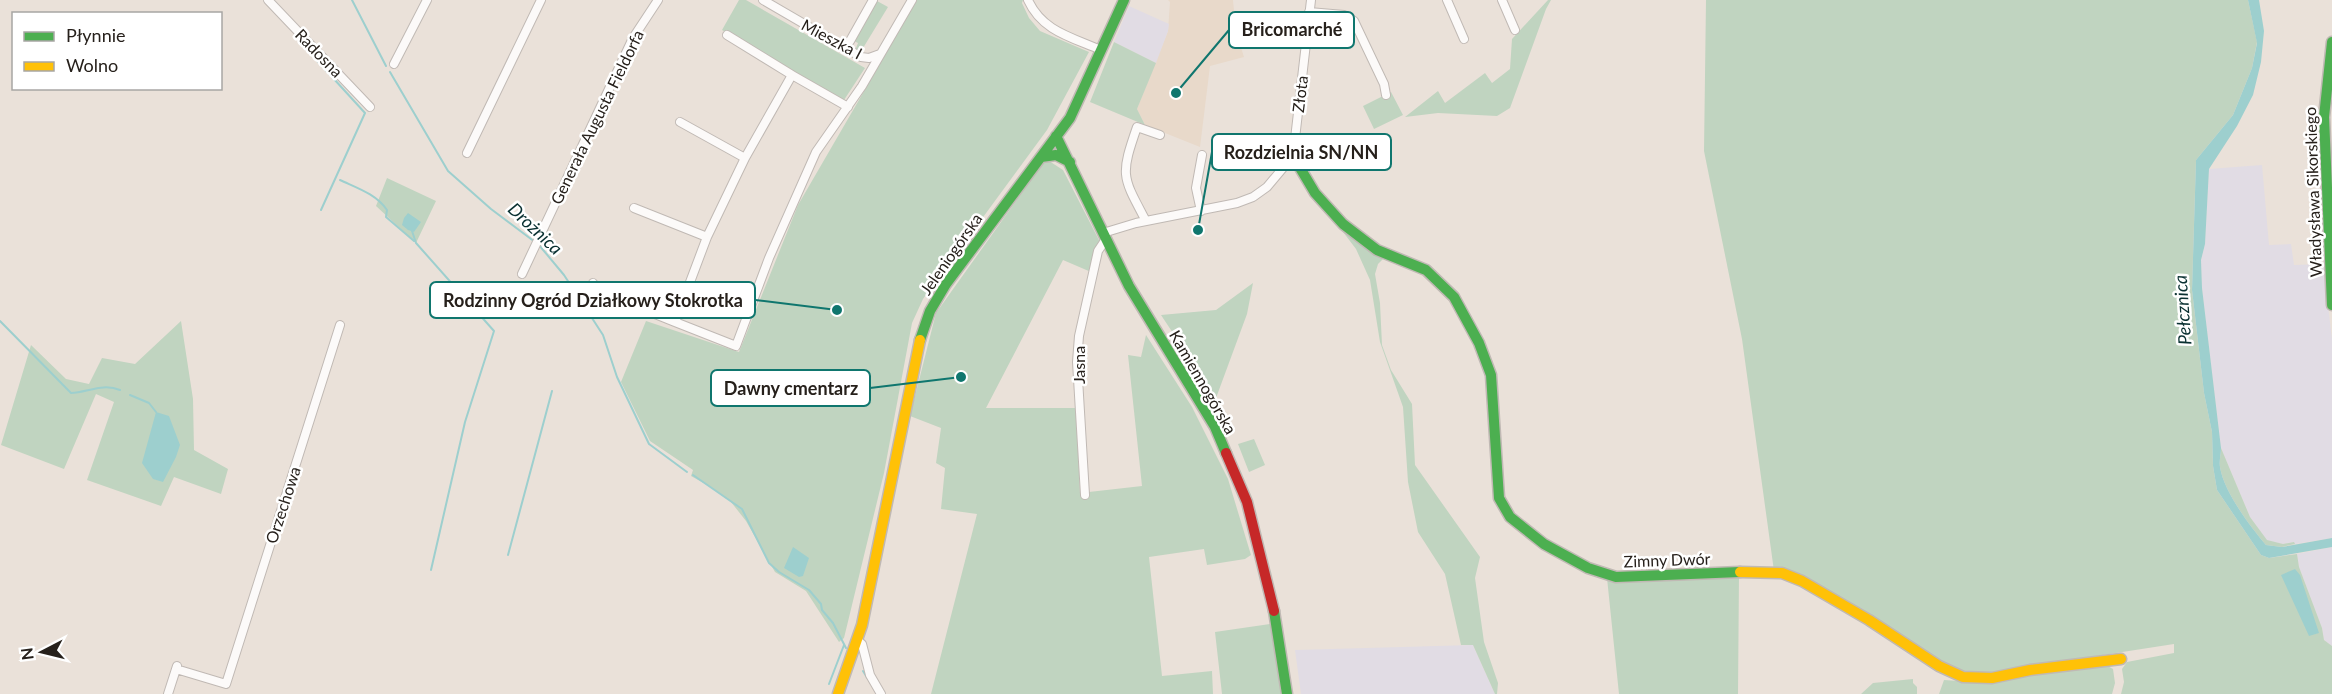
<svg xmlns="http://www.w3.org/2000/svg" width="2332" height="694" font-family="Lato,sans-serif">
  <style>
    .built { fill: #e8d9ca }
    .industrial { fill: #e1dce4 }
    .green { fill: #c0d4c0 }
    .water { fill: #9dcfce }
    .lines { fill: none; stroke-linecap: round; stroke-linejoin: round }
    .stream { stroke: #9dcfce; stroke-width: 2 }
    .street-casing { stroke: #c0b9b4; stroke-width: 10 }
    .fast-casing { stroke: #c0b9b4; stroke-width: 13 }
    .slow-casing { stroke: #c0b9b4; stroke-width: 13 }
    .jam-casing { stroke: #c0b9b4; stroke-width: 13 }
    .street { stroke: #fcfaf9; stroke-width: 8 }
    .fast { stroke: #4caf50; stroke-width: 10 }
    .slow { stroke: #ffc107; stroke-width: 10 }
    .jam { stroke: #c62828; stroke-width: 10 }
    .labels { text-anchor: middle; stroke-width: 5; stroke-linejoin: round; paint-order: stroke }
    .street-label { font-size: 16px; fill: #26201b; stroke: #fff }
    .water-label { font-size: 18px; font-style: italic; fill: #093031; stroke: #fff }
    .leader { fill: none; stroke: #0f766e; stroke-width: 2 }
    .callout-dot { fill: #0f766e; stroke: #fff; stroke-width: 2 }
    .callout { fill: #fff; stroke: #0f766e; stroke-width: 2 }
    .callout-label { font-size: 18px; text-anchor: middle; font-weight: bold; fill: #26201b }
  </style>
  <rect width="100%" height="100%" fill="#eae1d9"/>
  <path class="built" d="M1168,0H1233L1236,32L1244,57L1210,66L1200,147L1145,125L1137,109L1168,31L1170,2Z"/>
  <path class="industrial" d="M1129,6L1169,24L1168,31L1156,63L1114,42Z
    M2262,165L2269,245L2291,244L2294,265L2323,264L2332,339V538L2295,544L2294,542L2283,544L2267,541L2250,517L2221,448L2202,288L2201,260L2205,244L2209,169Z
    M2332,547V646L2324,640L2322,628L2299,567L2297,554Z
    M1473,645L1495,694H1301L1295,650Z"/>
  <path class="green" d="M739,0H746L865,68L844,100L722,30Z
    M917,0H1023L1022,3L1029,18L1040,31L1089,52L1047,130L923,299L912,323L884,473L844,638L839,642L806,591L775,572L746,521L731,502L709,486L691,476L693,470L650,441L621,382L646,321L739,352L798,205Z
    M1548,0H1551L1546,9L1510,108L1497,116L1438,113L1405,117L1438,91L1445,103L1485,73L1492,83L1510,69L1512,39Z
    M1706,0H2248L2257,42L2252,68L2233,115L2196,160L2192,290L2204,393L2212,432L2213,466L2217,490L2261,555L2269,558L2297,554L2299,567L2322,628L2324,640L2332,646V694H2121L2124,682L2122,669L2127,662L2174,653V644L2000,671L2002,674L1963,675L1774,571L1742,339L1704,151Z
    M877,1L888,7L860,53L851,48L852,46L856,48L858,43L854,41Z
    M1114,42L1156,63L1137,109L1145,125L1090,102Z
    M1391,92L1403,115L1374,129L1363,106Z
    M1046,159L1063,170L1100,242L1094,249L1091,272L1063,260L986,408H1076L1080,493L1142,486L1128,355L1141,357L1146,335L1192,407L1228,479L1251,555L1245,559L1207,565L1204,549L1149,557L1162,676L1212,671L1213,694H931L977,514L941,509L945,468L936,463L941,428L910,416L936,313Z
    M387,178L436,201L416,243L376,206Z
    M1324,207L1386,256L1378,264L1375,274L1380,303L1382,345L1391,370L1412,404L1415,465L1480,557L1475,578L1484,642L1498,683L1497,694H1495L1473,645H1461L1445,574L1418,532L1408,482L1403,407L1380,342L1370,280L1356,249Z
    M1253,283L1247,314L1216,398L1161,315L1216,310Z
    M181,321L193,399L194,450L228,469L221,494L174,477L161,506L87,480L114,402L96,394L64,469L1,445L31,345L66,379L89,384L102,358L135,364Z
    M1254,439L1265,465L1249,472L1238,444Z
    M2221,448L2250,517L2267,540L2283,544L2294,542L2295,544L2282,547L2266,545C2250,526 2224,492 2220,467C2219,461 2221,454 2221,448Z
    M1739,574L1738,694H1619L1607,578Z
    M1270,624L1281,694H1222L1215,632Z
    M2106,665L2113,669L2115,683L2112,694H1939L1944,680L1974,682Z
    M1913,679V683L1917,687V694H1861L1873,683Z"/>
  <path class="water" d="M2248,0H2259L2264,31L2261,62L2253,95L2237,126L2209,169L2205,244L2201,260L2202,288L2221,448C2221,454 2219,461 2220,467C2224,492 2250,526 2266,545L2282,547L2332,538V547L2269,558L2261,555L2217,490L2213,466L2212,432L2204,393L2192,290L2196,160L2233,115L2252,68L2257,43Z
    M408,213L421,222L414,232L408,230L402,225L404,218Z
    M156,412L169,416L180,445L176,457L163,482L153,479L142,463Z
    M793,547L809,558L803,576L799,577L784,568Z
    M2295,569L2300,575L2319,633L2309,636L2281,575Z"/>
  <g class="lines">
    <path class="stream" d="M352,0L386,66
      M302,44L365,113L321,210
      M390,72L448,171L491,209L535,242
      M340,180C357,188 376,194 387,210L386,217L414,241
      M412,231L416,243L494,331L465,422L431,570
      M539,245L564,275L603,335L617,377L649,444L687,472
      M0,321L71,393C88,392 103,383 120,390
      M130,395L149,403L156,412
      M693,475L742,509L769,563L779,572L809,590L821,604L822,610L833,623L846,648
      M508,555L552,391
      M863,671L868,679
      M829,684L844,645"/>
    <defs>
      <path id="street" d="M268,0L370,107
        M763,0L861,57L869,58L880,54
        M1028,0C1042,31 1071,37 1101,50
        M1447,0L1464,39
        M1502,0L1515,30
        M1309,12L1344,15L1354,21L1384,84L1386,95
        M727,35L792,75
        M850,41L873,0
        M394,64L427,0
        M680,122L745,158
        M467,153L541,0
        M634,208L707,237
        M1201,211L1196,188L1202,155
        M1146,221C1122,176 1120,176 1137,127L1160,135
        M1103,233L1136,223L1237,203L1253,197L1267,187L1293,156L1311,0
        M522,274L633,38L658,0
        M593,283L598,291L675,322L707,237L745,158L792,75L848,107
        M675,322L736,346L769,258L816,152L862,86L912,0
        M1085,495L1077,362L1079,336L1098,251L1106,239
        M857,640L862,644L870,675L881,694
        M176,669L226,684L340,325
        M168,694L177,666"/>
      <path id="fast" d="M2332,42L2324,117L2332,305
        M1056,136L1129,286L1215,427L1226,453
        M1293,156L1315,193L1343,224L1377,250L1426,270L1454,297L1479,343L1491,375L1499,498L1510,517L1544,544L1588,568L1616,577L1740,572
        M1041,157L1056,155L1070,162
        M920,340L930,311L946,284L1070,118L1124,0
        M1274,611L1287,694"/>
      <path id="slow" d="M1740,572L1782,573L1802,581L1869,620L1939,666L1963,677L1992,678L2030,670L2121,659
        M838,694L862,625L920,340"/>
      <path id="jam" d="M1226,453L1247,502L1274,611"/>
    </defs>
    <use href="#street" class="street-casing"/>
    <use href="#fast" class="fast-casing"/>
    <use href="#slow" class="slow-casing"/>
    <use href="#jam" class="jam-casing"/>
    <use href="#street" class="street"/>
    <use href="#fast" class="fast"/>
    <use href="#slow" class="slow"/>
    <use href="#jam" class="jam"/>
  </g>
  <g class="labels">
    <g class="street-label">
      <text transform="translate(832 39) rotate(28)" y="6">Mieszka I</text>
      <text transform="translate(319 53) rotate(46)" y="6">Radosna</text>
      <text transform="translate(1300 94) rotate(-83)" y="6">Złota</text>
      <text transform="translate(597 117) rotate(-64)" y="6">Generała Augusta Fieldorfa</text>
      <text transform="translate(2313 192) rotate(-92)" y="6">Władysława Sikorskiego</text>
      <text transform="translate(951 254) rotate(-55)" y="6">Jeleniogórska</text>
      <text transform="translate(1079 365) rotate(-90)" y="6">Jasna</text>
      <text transform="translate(1203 382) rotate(60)" y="6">Kamiennogórska</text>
      <text transform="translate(283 505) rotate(-72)" y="6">Orzechowa</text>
      <text transform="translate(1667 560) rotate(-2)" y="6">Zimny Dwór</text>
    </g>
    <g class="water-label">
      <text transform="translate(535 229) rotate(43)" y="6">Drożnica</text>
      <text transform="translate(2183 310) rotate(-94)" y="6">Pełcznica</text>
    </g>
  </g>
  <path class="leader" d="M1176 93L1229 30M1198 230L1212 152M837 310L755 300M961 377L870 388"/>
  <g class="callout-dot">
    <circle cx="1176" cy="93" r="6"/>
    <circle cx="1198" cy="230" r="6"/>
    <circle cx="837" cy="310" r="6"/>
    <circle cx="961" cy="377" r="6"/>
  </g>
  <g class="callout">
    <rect x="1229" y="12" width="125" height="36" rx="6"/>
    <rect x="1212" y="134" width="179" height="36" rx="6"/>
    <rect x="430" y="282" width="325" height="36" rx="6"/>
    <rect x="711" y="370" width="159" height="36" rx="6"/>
  </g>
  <g class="callout-label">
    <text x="1292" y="36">Bricomarché</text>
    <text x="1301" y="159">Rozdzielnia SN/NN</text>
    <text x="593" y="307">Rodzinny Ogród Działkowy Stokrotka</text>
    <text x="791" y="395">Dawny cmentarz</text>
  </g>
  <rect x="12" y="12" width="210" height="78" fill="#ffffff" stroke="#a8a6a4" stroke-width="1.5"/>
  <rect x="24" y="32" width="30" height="9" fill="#4caf50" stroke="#a8a6a4" stroke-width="1.5"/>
  <text x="66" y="42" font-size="18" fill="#26201b">Płynnie</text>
  <rect x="24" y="62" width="30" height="9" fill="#ffc107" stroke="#a8a6a4" stroke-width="1.5"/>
  <text x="66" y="72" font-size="18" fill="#26201b">Wolno</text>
  <g transform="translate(42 652) rotate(263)" stroke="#ffffff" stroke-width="4.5" paint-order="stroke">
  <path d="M0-4.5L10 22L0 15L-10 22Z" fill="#26201b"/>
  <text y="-9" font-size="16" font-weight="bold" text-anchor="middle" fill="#26201b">N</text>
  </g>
</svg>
